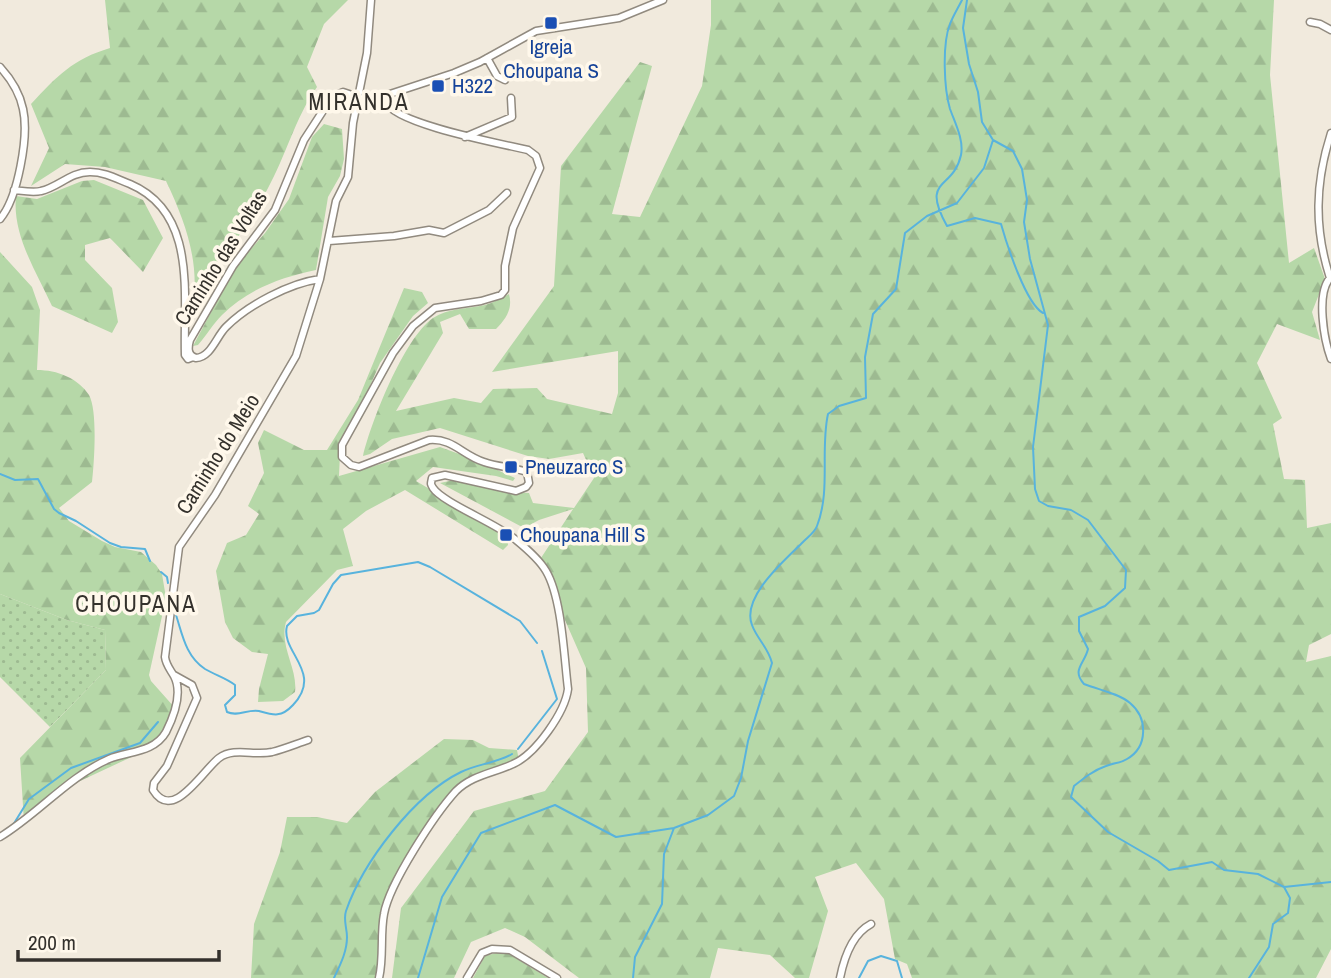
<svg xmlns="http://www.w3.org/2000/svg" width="1331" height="978" font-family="'Archivo Narrow',sans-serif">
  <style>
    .grass { fill: url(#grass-dots) }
    .forest { fill: url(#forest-firs) }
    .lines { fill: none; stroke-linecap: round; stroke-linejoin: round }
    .stream { stroke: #58b3dd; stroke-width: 2 }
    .street-casing { stroke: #918a7f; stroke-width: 9 }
    .street { stroke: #fff; stroke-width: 6 }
    .transit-dot { fill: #1a4fb4; stroke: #fff8eb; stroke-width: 2.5 }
    .labels { text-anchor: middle; stroke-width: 7; stroke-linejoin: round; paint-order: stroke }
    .transit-label { font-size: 21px; fill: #164399; stroke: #fff8eb; text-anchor: start }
    .street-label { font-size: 21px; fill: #34312c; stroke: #fff8eb }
    .neighbourhood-label { font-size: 23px; letter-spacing: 2px; fill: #34312c; stroke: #fff8eb }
  </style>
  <defs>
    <pattern id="grass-dots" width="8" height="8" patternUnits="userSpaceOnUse" patternTransform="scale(1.75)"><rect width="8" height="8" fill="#b6d8a8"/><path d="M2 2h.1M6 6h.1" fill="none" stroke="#9dba91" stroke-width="1.8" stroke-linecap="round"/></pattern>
    <pattern id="forest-firs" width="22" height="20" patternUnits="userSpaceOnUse" patternTransform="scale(1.75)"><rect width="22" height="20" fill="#b6d8a8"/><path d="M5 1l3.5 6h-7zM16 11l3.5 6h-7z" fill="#9dba91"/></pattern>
  </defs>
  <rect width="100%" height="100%" fill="#f1eadd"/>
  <path class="grass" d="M0,594L67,620L105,630L106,670L50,727L0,677Z"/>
  <path class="forest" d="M105,0H348L324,24L307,67L317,87C295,118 286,156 267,190C246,228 220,263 194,298C198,256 184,219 166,181L105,167L65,164L31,186L49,148L31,104C57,76 73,59 110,48Z
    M711,0H1274L1270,75L1289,263L1314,248L1325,279L1312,312L1320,340L1277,324L1257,363L1282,418L1273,424L1284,479L1305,480L1307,528L1331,523V634L1309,645L1306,662L1331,656V949L1316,978H912L907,964L895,959L884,899L856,863L815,877L828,911L809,978H795L770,955L718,948L710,978H579L525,937L505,928L471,942L454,978H392L401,908L474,811L545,791L588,732L586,668L539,561L573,509L539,520L524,528L440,483L454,480L500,491L529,493L533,503L574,508L594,478L583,453L549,459L528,456L440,428L392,439L370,454L363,456C371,422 404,338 433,318C448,308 468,309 485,305C493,303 501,298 509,294C513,309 506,319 496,329H469L460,314L440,322L443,333L396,411L454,398L481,403L493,389L537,388L547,399L612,414L618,393V351L492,372L554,286L561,166L640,62L652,66L612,214L640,217L702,86L711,25Z
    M324,124L342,129L344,159L340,176L328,197L316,270C282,277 248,289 222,315C213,324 206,336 198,345L193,346L235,267L265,233L289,199L312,137Z
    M94,180L143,200L163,238L143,272L110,238L85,245V260L112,288L118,322L112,333L52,306C36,271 12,235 16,196L37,199L82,181Z
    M0,252L32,287L40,310L37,370C57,370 78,378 89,395C98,411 94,464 92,482L59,508L69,521L102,541L115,547L141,552L156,565L162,574L166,598L149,675L151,681L175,708L164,735L140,753L63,789L24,822L20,758L106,670L105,630L67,620L0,594Z
    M404,288L422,292L428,303L413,316L380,363L340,454L339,476L440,447L473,459L515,478L513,481L496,476L433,467L416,481L507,535L508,545L503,550L405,490L366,511L343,529L353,566L337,570L286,622C279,647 298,668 295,692L283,701L258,702L259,689L268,654L252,652L233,638L225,622L216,571L227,543L246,535L259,514L248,506L264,473L258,443L264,430L304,450H327L358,400Z
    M444,739L473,740L489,748L517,750L519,761L486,773L456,792L409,859L384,911L379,978H251L254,924L280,852L287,817H317L347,823L375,792Z
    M504,951L548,978H473L485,956Z"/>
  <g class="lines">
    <path class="stream" d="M962,0C958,8 953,16 950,24C942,44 944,89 950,109C955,123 964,140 961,155C953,191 920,177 947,226L975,218L1001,224C1007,245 1026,304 1043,313
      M967,0L963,28L969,64L978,92L982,122L993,140L1013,151L1022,169L1027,200L1024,222L1030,259L1048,325L1033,447L1035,489L1039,501L1048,506L1071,510L1088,520L1126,570L1125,588L1105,606L1079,617V631L1088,649C1085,663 1071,670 1084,684C1099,690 1118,693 1130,703C1148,718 1148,747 1127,759C1121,763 1113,763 1106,766C1094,770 1084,778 1074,786L1071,797L1108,832L1158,861L1169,870L1212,862L1224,870L1258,874L1284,887L1290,898L1288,913L1273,924L1269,947L1249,978
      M0,474L15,480L38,479L54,509L59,513L76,521L110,543L121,547L145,549L150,561
      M161,572L167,577L168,583
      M174,609C182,631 184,655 205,669C215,675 226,678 235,685V695L225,705L227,712C238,717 247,709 259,711C273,715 281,718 293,705C324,672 280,652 287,626L297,616L314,613L319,610L333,584L341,575L418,562L430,567L520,621L537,643
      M518,749L557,699L542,651
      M13,825L29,799L71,768L140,743L158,722
      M1284,887L1331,882
      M334,978C340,965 347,952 347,937C347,928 343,920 346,911C363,862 414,795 461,772C477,764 497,763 512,754
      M418,978L442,897L481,833L555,805L616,837L674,828
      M633,978L635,957L662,904L664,854L674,828L708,815L734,796L741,778L748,741L772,663C768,647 757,639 752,625C741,597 785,560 803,542C808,537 815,532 817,526C831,490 820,450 828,414L839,406L866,398L865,357L873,314L896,289L905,233L927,216L957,203L984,168L993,140
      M859,978L868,961L881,956L897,961L902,978"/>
    <defs>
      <path id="street" d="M1310,22L1320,24L1331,30
        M487,58L497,76L505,80
        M0,67C10,78 20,94 23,109C29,136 18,198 0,219
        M386,102L388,95L393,93L454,73L480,62L536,31L619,18L663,0
        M1331,133C1315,183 1314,228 1330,278C1316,294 1324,340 1331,359
        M465,137L512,117L511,98
        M14,190C23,191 33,193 41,191C59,187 70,172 90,172C105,172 117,179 130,184C198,213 183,296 185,355L188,359L193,357
        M329,241L394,236L429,230L444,233L489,210L507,193
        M320,279C290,283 248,305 226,327C216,337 211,357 196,358C187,356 188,347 190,340L233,266L275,210L304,140L332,97L343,92L367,100L386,102
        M174,675L192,685L197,698L167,766L154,783L153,790C173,823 203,770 219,758C234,747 254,756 272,752C284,749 296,744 308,740
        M0,837C38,814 68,777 109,759C128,751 154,753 166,732C174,716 183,693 174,676C170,669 166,665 165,657L179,547L215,495L296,356L320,279L336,201L348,177L353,123L367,53L371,0
        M379,978C384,957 380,935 384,914C389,884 435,814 456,791C472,775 494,773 513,764C536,754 565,712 568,689C564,657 562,598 546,571C539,559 527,549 516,540C498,524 443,503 433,488C430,483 431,484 432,478L445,475L516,491L526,487L529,483L527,472C513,467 498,467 484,462C462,455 453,438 429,440L359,467L351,465L342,457V445L393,353L413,326L435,308L481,301L501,295L505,290V266L513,228L540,168L536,156L528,150C503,144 394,124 386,102
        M467,978L482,953L492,949L510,950L557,978
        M840,978C844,958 852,934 871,924"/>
    </defs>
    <use href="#street" class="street-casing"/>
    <use href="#street" class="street"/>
  </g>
  <g class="transit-dot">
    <rect x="544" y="16" width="14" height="14" rx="3.5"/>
    <rect x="431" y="79" width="14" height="14" rx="3.5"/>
    <rect x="504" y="460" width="14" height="14" rx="3.5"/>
    <rect x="499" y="528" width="14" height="14" rx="3.5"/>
  </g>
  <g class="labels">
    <g class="transit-label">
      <text x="551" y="54" text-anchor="middle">Igreja<tspan x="551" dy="24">Choupana S</tspan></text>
      <text x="452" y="93">H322</text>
      <text x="525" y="474">Pneuzarco S</text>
      <text x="520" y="542">Choupana Hill S</text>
    </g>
    <g class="street-label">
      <text transform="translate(221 258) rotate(-58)" y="7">Caminho das Voltas</text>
      <text transform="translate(218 454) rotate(-58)" y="7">Caminho do Meio</text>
    </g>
    <g class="neighbourhood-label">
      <text x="359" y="110">MIRANDA</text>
      <text x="136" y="612">CHOUPANA</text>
    </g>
  </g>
  <path d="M18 950v10h201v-10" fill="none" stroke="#34312c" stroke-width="3.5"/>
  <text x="28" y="950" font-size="21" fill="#34312c" stroke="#fff8eb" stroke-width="5" paint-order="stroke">200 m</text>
</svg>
